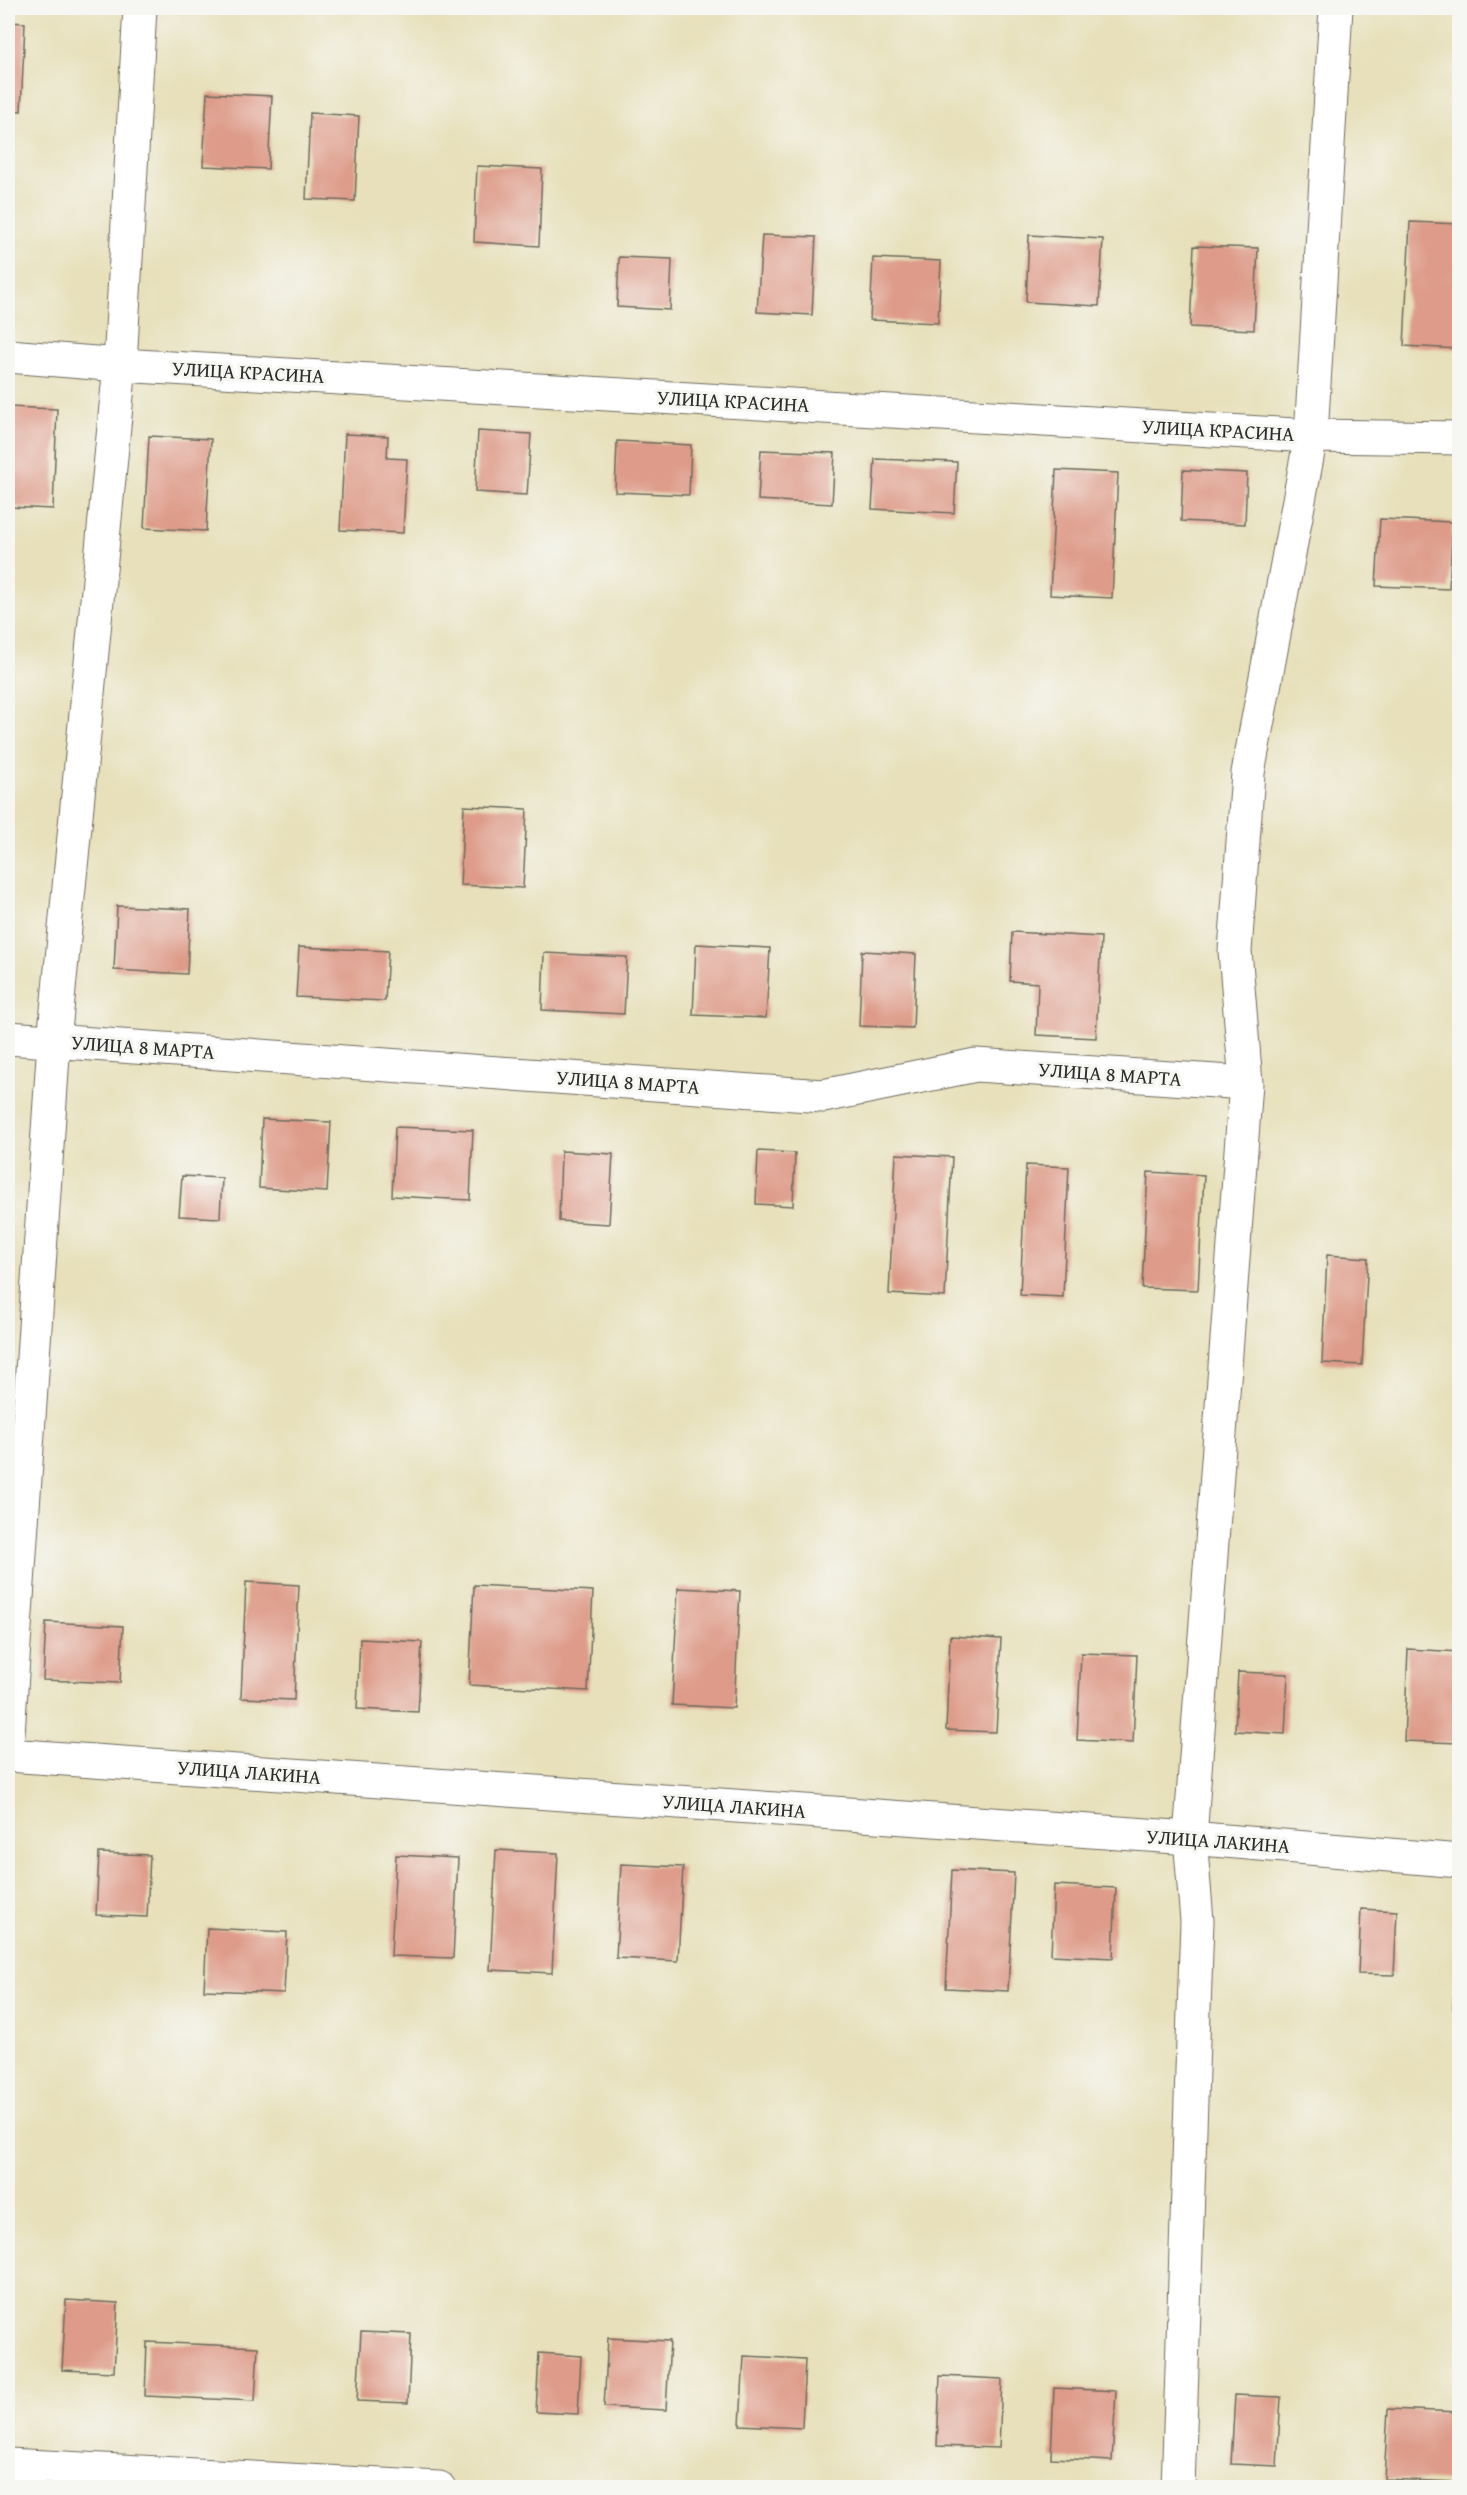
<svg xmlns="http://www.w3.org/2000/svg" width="1467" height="2495" font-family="'Gentium Book Plus',serif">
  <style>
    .building { fill: #de9b89 }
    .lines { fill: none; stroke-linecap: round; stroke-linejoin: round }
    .minor-casing { stroke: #6d6a5d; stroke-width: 35 }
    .minor { stroke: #fff; stroke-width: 33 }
    .labels { text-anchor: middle; stroke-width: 6; stroke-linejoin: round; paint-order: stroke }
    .street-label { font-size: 20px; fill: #2b2b2b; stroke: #f6f6f2 }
  </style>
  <rect width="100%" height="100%" fill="#f6f6f2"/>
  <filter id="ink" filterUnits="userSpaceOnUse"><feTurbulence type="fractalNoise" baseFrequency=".0167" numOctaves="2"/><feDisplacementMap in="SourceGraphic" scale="12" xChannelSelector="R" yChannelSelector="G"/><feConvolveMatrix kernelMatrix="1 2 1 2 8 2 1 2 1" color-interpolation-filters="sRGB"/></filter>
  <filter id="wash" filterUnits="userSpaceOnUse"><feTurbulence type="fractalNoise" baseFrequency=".008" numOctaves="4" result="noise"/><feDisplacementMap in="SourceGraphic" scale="24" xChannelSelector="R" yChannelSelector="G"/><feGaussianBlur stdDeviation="1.35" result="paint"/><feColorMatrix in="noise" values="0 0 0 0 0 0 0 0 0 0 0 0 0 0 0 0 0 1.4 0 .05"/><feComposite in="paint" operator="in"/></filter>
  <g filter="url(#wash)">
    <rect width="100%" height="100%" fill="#e7e0ba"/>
    <g id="blocks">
      <path class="building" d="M8,22L25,23L21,111L8,110Z
        M207,93L272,96L268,169L203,166Z
        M310,113L359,116L355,201L306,199Z
        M477,166L542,169L539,246L474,242Z
        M1410,222L1460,224V349L1404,346Z
        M762,235L816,237L812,315L757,312Z
        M1029,235L1103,239L1099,306L1026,302Z
        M1194,246L1258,248L1254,330L1190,327Z
        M619,257L672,259L670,310L617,307Z
        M873,258L941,261L938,323L870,320Z
        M8,407L57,409L53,509L8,507Z
        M478,431L531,434L527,495L475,492Z
        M345,434L388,436L387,458L407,459L403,533L340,530Z
        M149,436L211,439L206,531L144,528Z
        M617,441L691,445L689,495L615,492Z
        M761,450L835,453L832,504L758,500Z
        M875,459L957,462L954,513L872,509Z
        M1056,470L1118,473L1112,598L1050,595Z
        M1183,470L1247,473L1245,524L1181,521Z
        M1380,519L1453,522L1449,589L1376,586Z
        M464,806L527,809L523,888L460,885Z
        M117,906L190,909L187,974L114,970Z
        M1012,932L1101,937L1096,1038L1036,1035L1038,983L1010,981Z
        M696,944L770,948L766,1018L693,1015Z
        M299,947L388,951L385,1001L296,997Z
        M862,951L916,954L913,1028L859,1026Z
        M544,953L627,957L624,1014L542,1010Z
        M262,1119L331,1122L327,1192L259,1188Z
        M395,1127L473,1130L470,1200L392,1196Z
        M561,1151L613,1154L609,1224L559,1221Z
        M758,1151L795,1153L793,1206L756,1204Z
        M896,1154L952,1157L945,1297L889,1294Z
        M1026,1165L1069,1167L1063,1297L1020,1295Z
        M1148,1172L1204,1175L1198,1290L1142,1288Z
        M182,1176L222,1178L220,1218L179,1216Z
        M1327,1255L1368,1258L1362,1365L1322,1363Z
        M246,1582L299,1585L294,1700L241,1698Z
        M474,1585L593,1591L588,1691L469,1685Z
        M678,1588L740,1591L734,1708L672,1705Z
        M46,1622L123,1626L120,1683L43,1680Z
        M950,1636L1001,1639L996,1732L946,1730Z
        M360,1639L422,1642L418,1712L357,1709Z
        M1408,1649L1460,1652L1459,1743L1404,1741Z
        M1081,1653L1137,1655L1133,1743L1077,1740Z
        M1238,1672L1288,1674L1285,1734L1235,1731Z
        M496,1850L558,1853L552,1973L490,1970Z
        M99,1853L150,1855L147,1917L96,1915Z
        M396,1855L458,1858L453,1958L391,1956Z
        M621,1864L683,1867L678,1961L616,1958Z
        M952,1870L1014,1873L1008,1991L946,1988Z
        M1054,1885L1116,1888L1113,1958L1051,1955Z
        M1361,1909L1397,1911L1394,1975L1358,1974Z
        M1458,1918H1460V2009H1453Z
        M207,1928L287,1932L284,1993L204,1990Z
        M66,2300L118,2303L114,2372L62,2370Z
        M361,2332L411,2334L408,2403L357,2401Z
        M608,2338L670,2341L666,2410L604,2407Z
        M147,2342L258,2347L255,2401L145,2396Z
        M539,2353L581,2356L578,2414L536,2412Z
        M744,2356L805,2359L802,2428L740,2425Z
        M940,2376L1002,2379L999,2448L937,2446Z
        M1054,2388L1116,2391L1112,2461L1051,2458Z
        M1235,2395L1281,2397L1277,2466L1231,2464Z
        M1388,2409L1460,2412L1458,2482L1384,2479Z"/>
    </g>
  </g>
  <g filter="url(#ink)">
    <use href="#blocks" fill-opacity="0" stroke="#6d6a5d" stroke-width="1.5"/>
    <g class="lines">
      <defs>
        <path id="minor" d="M8,356L120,365L1311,436L1460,438
          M8,1038L823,1096L976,1065L1246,1083
          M8,1734L54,1041L120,365L140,8
          M8,1755L1190,1838L1460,1861
          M8,2465L439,2488
          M1178,2488L1197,1921L1190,1838L1246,1083L1235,951L1248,773L1311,436L1336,8"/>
      </defs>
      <use href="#minor" class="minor-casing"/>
      <use href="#minor" class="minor"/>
    </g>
  </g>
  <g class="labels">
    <g class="street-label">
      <text transform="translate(248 372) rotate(3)" y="7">УЛИЦА КРАСИНА</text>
      <text transform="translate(733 401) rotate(3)" y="7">УЛИЦА КРАСИНА</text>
      <text transform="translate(1218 430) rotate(3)" y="7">УЛИЦА КРАСИНА</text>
      <text transform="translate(143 1047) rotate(4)" y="7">УЛИЦА 8 МАРТА</text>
      <text transform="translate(1110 1074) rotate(4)" y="7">УЛИЦА 8 МАРТА</text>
      <text transform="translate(628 1082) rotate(4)" y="7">УЛИЦА 8 МАРТА</text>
      <text transform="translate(249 1772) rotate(4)" y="7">УЛИЦА ЛАКИНА</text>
      <text transform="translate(734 1806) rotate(4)" y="7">УЛИЦА ЛАКИНА</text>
      <text transform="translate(1218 1841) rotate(4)" y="7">УЛИЦА ЛАКИНА</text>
    </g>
  </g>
  <rect width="1467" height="2495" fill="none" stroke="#f6f6f2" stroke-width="30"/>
</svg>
